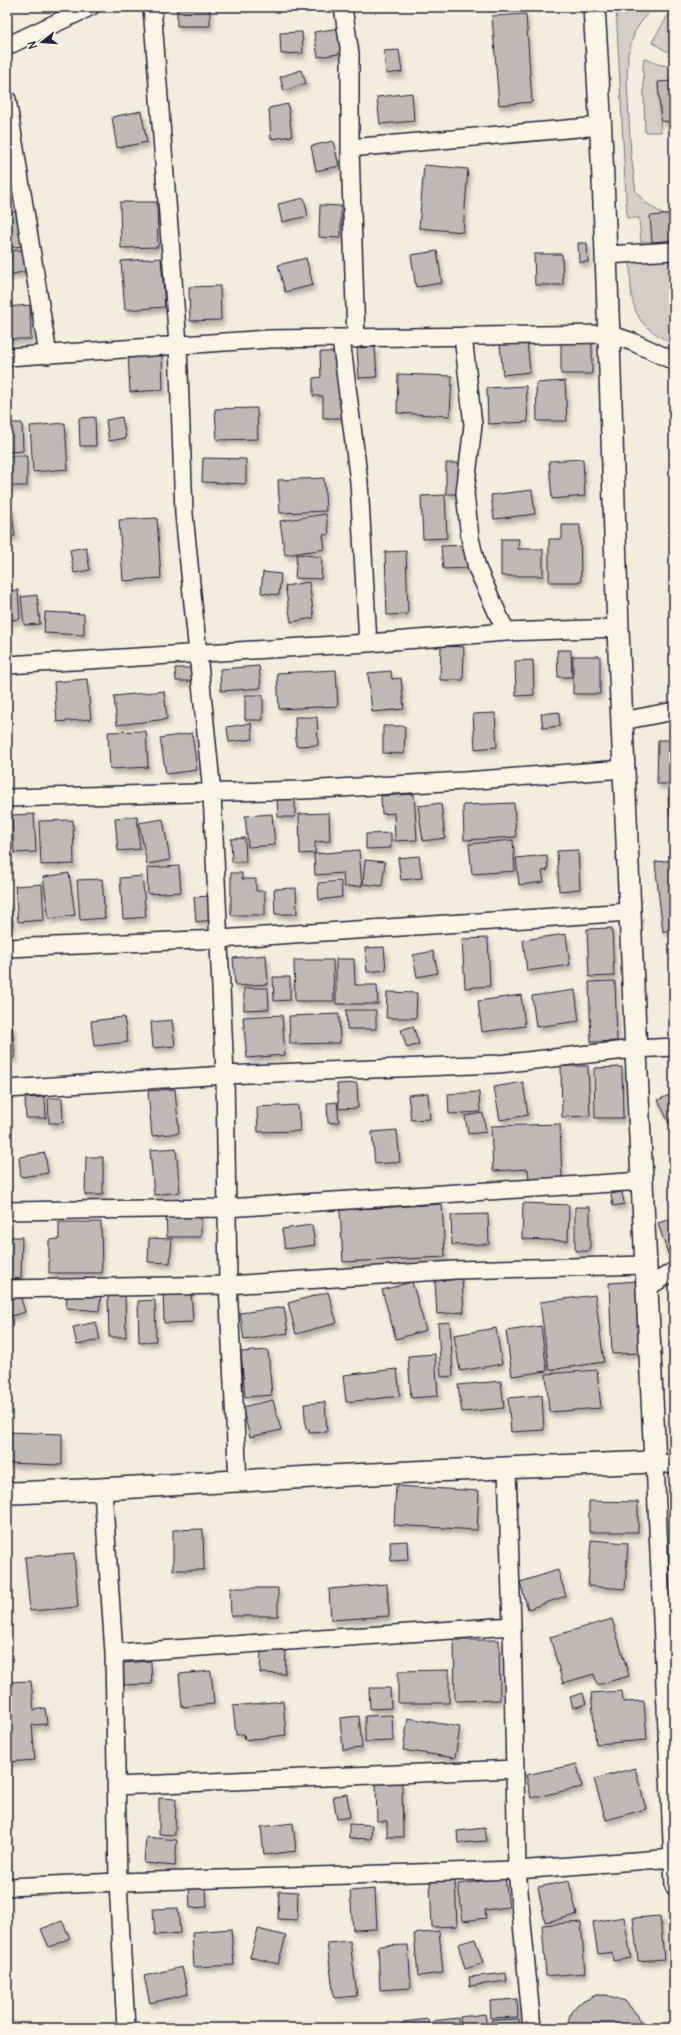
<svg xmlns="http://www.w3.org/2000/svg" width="681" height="2035" font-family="Delius,sans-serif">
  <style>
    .grass { fill: #d4cfc6; stroke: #7b7880 }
    .building { fill: #bfbab6; stroke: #22223b; filter: url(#shadow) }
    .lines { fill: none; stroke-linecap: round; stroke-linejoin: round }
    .minor-casing { stroke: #22223b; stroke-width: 20 }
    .tertiary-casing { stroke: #22223b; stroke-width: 24 }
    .minor { stroke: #fcf5e5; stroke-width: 17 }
    .tertiary { stroke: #fcf5e5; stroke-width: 21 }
  </style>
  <defs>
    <filter id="shadow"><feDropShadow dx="2.5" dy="4.5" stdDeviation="2" flood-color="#0004"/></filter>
  </defs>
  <rect width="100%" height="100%" fill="#f3edde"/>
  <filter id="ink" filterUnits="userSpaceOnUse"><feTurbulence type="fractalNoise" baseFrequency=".025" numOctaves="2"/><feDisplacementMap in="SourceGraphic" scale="8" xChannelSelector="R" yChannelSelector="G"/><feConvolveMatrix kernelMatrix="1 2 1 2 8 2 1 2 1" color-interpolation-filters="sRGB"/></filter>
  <g filter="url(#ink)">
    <path class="grass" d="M616,7H652L635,31L628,54L627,81L631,155L636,192L645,202L664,215L652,242H641L639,218H627Z
      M674,11V53L664,50L652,42L667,17Z
      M644,58L657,64L674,67V81L658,83L661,132H645L643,66Z
      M674,258V345C665,340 656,334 648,328C628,311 631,283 630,260Z"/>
    <path class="building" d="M177,9H210V26H177Z
      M526,14L532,102L499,105L492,16Z
      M340,28L344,53L318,57L314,32Z
      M302,32L303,53L281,54L280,33Z
      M399,50L402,72L386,74L384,51Z
      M301,70L306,83L284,91L280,77Z
      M674,81V122L661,121L658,82Z
      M412,93L414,121L380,124L377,97Z
      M288,104L292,136L271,139L269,108Z
      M141,111L147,142L117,148L112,117Z
      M333,141L339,166L316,171L311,146Z
      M424,165L468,169L463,232L419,228Z
      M304,198L308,216L282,222L278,204Z
      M120,202H157L158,247L121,248Z
      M320,205L341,206V238L319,237Z
      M18,211L26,245L10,248L7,232V213Z
      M674,214V240L652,242L650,216Z
      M578,243H587L588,262H579Z
      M25,250L28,271L7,275V261L11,260V251Z
      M437,251L442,283L416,287L411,255Z
      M534,254H562L563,285H535Z
      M161,258L165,307L125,310L121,261Z
      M306,258L313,285L285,292L278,265Z
      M220,286L221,320L190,321L189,287Z
      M30,305L31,339H8L7,307Z
      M561,340H592V374H561Z
      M527,341L530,372L503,375L500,344Z
      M375,347L377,377L359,378L357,348Z
      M162,352L163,390L130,392L128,353Z
      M320,352H340L342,418H323V396H313V378L321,377Z
      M398,374L452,376L450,416L397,413Z
      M565,381L567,421H537L536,383Z
      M526,386L528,422L488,424L487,388Z
      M257,408L258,439L217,440L215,409Z
      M95,417L96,446H80L79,418Z
      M122,417L126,438L109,441L106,420Z
      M7,423H22L23,451L7,452Z
      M65,423L68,469L33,472L30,426Z
      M7,456H27V486H7Z
      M203,458L246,459V484L202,482Z
      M583,459L585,496L552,499L549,461Z
      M446,463H463V494H446Z
      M324,478L326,511L280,513L278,480Z
      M532,490L535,514L494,519L491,495Z
      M445,495L447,538L423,539L421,496Z
      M11,506L15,536L7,537V507Z
      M326,514L329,534L323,535L325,549L285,555L280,521Z
      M157,518L161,578L123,581L119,520Z
      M562,525H580L581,582H549V539H562Z
      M501,539H519L518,549H543V576H501Z
      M469,545L470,568L443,569L441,546Z
      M86,547L90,570L74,573L70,550Z
      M406,551L408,614L387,615L385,552Z
      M297,554L322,557L321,579L295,578Z
      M263,572L281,574L279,595L261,593Z
      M309,582L314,618L291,622L285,586Z
      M18,590L20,619L7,620V591Z
      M37,595L40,624L24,625L21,597Z
      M45,612L84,614V635L44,633Z
      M441,646L464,647L463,680H440Z
      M557,650H571L572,677H558Z
      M573,656H600V694H573Z
      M533,660L534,695L516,696L515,661Z
      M259,666L261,688L221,691L220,669Z
      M175,668H192L193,681H176Z
      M336,670L338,706L279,709L277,673Z
      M391,671L392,679L401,678L404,709L372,712L368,673Z
      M87,679L91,719L57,722L54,682Z
      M164,691L167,719L117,725L114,696Z
      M245,695H263V720H245Z
      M559,712L560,726L543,728L541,714Z
      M495,713L497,747L475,749L473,714Z
      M295,717H317L318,745L296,746Z
      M251,723L253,739L229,742L227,727Z
      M383,726H405L404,754L383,753Z
      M146,731L148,767L110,769L108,732Z
      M192,733L197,770L166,774L160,738Z
      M658,740H674V784H657Z
      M414,794L417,840L395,841L394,813L382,814L381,796Z
      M674,797V830H672L668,798Z
      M295,798V817H278L277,799Z
      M441,803L445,838L423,841L418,806Z
      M514,803L516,837L464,840L463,805Z
      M329,813L330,841L315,842V853L300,854L299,814Z
      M34,814L36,852L14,853L12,815Z
      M272,814L275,845L248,847L245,816Z
      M137,816L140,849L118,851L115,818Z
      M163,819L170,860L147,864L139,823Z
      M73,820L74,864L41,865L39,821Z
      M391,833V848L366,849V834Z
      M245,838L246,862H232L231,839Z
      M513,840L515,871L472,874L469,844Z
      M359,850L362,886L344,887L343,873L315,875L314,854Z
      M578,850L580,889L559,891L557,851Z
      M547,855L548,870L542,871L544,882L519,885L516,858Z
      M419,856L422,878L401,880L398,858Z
      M365,860L385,862L382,886L363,884Z
      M674,860V927L663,932L655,862Z
      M179,866L181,892L148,894L147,868Z
      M69,873L75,915L49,919L43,877Z
      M231,873H242V879H256V891H265V915H231Z
      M142,876L146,917L123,919L120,878Z
      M102,879L105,918L80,920L77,880Z
      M341,881L342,897L319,900L318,883Z
      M42,884L44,920L18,922L15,886Z
      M296,888L297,914H275L274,889Z
      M210,896L212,920L196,922L194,897Z
      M7,897L13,925L7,926Z
      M612,928L614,976L589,977L587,929Z
      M566,934L570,965L527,971L523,940Z
      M488,938L490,986L465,988L462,939Z
      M384,947L386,970L367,972L365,948Z
      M433,951L438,973L417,977L413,955Z
      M266,955L268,984L235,986L233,958Z
      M336,959H354L355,985H377L378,1004H336Z
      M294,960H333L334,1001H295Z
      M273,977H290V1000L274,1001Z
      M615,981L617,1041L591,1042L589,982Z
      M244,988H268L269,1009L244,1010Z
      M575,990L579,1021L536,1027L532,996Z
      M387,992L417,993L416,1018H386Z
      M521,995L525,1026L482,1032L478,1001Z
      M346,1010H376V1029H347Z
      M339,1014L340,1043L290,1044L289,1016Z
      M282,1015L285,1055L247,1058L243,1017Z
      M124,1017L128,1042L94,1046L91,1021Z
      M172,1020L175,1046L153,1048L151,1022Z
      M12,1025L15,1057L7,1058V1026Z
      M413,1026L419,1044L407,1048L401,1030Z
      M561,1066H588L590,1116L562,1117Z
      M622,1067L623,1118H595L594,1068Z
      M523,1082L528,1115L500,1120L494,1087Z
      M357,1083L358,1108L339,1109L337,1084Z
      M175,1089L179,1133L152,1136L148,1091Z
      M479,1092L480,1112L449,1114L448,1094Z
      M428,1093L430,1119L411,1120L408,1095Z
      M674,1093V1121L669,1123L658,1100Z
      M45,1097L46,1118H26L25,1098Z
      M48,1098H62L63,1123H49Z
      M337,1102L339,1122L328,1123L327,1103Z
      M298,1105L300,1131L258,1132L257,1107Z
      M483,1113L486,1132L468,1134L465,1116Z
      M560,1124L562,1179L529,1180L528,1169L493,1171L491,1126Z
      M397,1130L400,1162L375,1164L372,1132Z
      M176,1148L180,1192L154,1195L150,1150Z
      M45,1153L48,1173L21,1177L19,1157Z
      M86,1157H103V1195H85Z
      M622,1192L624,1204L613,1206L611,1194Z
      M523,1203L569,1205L568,1241L522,1239Z
      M442,1204L445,1257L343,1262L340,1210Z
      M575,1207H590V1251H575Z
      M166,1213H201V1237H167Z
      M488,1214L489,1244L452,1245L451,1215Z
      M674,1218V1252L668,1254L658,1223Z
      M59,1222H101L102,1273H49V1240L59,1239Z
      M312,1225L315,1245L285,1249L282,1229Z
      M7,1237H22L21,1279L7,1278Z
      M149,1238L172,1239L170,1263L148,1262Z
      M462,1279L464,1312L437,1314L435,1281Z
      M638,1281L642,1353L612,1354L609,1283Z
      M412,1282L426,1330L396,1339L382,1290Z
      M191,1289L193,1322L164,1323L163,1290Z
      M328,1292L337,1323L296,1334L288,1303Z
      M67,1293L101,1296L99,1311L66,1308Z
      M20,1295L25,1312L9,1317L7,1299Z
      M595,1295L604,1362L549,1370L540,1302Z
      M108,1296H125L126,1337H109Z
      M155,1300L156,1341L139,1342L138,1301Z
      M284,1307L288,1333L244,1340L240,1313Z
      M96,1322L100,1340L77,1345L73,1327Z
      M450,1322L453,1376L441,1377L438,1323Z
      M541,1326L547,1371L512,1376L506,1331Z
      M496,1328L502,1364L460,1371L454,1335Z
      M268,1350L272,1395L245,1397L241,1352Z
      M435,1354L438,1396L411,1398L408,1356Z
      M397,1369L400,1396L346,1402L343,1375Z
      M597,1370L601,1408L549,1412L546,1374Z
      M501,1381L504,1408L462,1412L458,1385Z
      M542,1395L544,1430L511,1432L508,1398Z
      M273,1400L281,1430L250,1437L242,1407Z
      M325,1402L327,1432L309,1433V1429H306L304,1404Z
      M7,1432L62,1434V1465L7,1463Z
      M396,1486L479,1491L477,1530L394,1525Z
      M589,1501L638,1502V1532H589Z
      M203,1529L204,1570H173V1530Z
      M591,1540L628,1543L625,1589L588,1586Z
      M407,1541L408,1560L391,1561L390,1542Z
      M74,1553L78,1607L30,1611L25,1557Z
      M558,1570L566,1596L528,1609L520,1582Z
      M387,1584L389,1616L331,1620L329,1589Z
      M230,1588H278V1616H231Z
      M612,1619L629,1676L597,1685L594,1674L563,1683L550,1637Z
      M454,1640H499L500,1700L455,1701Z
      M261,1650L286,1651L285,1674L260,1673Z
      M151,1661L152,1684L124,1685L123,1663Z
      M449,1670V1703H398V1671Z
      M211,1671L214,1704L182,1707L179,1674Z
      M31,1681L34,1710L45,1708L47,1724L32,1725L35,1760L7,1762V1682Z
      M369,1688H390L391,1708L370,1709Z
      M622,1691L623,1702L644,1701L647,1740L596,1744L591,1693Z
      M583,1693L586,1704L573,1708L570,1697Z
      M283,1701L286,1735L245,1740L244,1734L236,1735L233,1706Z
      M392,1715L393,1741L365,1742V1716Z
      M359,1716L362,1748L343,1750L340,1718Z
      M408,1718L460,1727L455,1758L403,1750Z
      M577,1764L582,1787L531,1798L526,1775Z
      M635,1768L646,1809L606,1820L594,1779Z
      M376,1783H402L403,1837H387V1821H377Z
      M347,1794L350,1817L337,1819L333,1796Z
      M159,1798L176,1799L175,1835L159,1834Z
      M293,1823L296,1851L264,1855L261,1827Z
      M349,1824L372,1825L371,1839L349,1838Z
      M485,1828L487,1841L458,1843L457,1831Z
      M146,1837L177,1840L175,1866L144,1863Z
      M505,1878L509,1907L485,1910L486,1918L463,1921L458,1884Z
      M455,1880L457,1926L432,1927L430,1881Z
      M569,1881L577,1915L545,1922L538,1887Z
      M206,1888L207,1907L190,1908L189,1889Z
      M375,1889L377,1929L353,1930L350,1891Z
      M279,1891L298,1892L297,1920L278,1919Z
      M178,1908L180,1933L155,1935L153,1909Z
      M660,1916L664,1959L638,1961L633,1918Z
      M624,1917L631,1958L613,1961L612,1952L598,1954L593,1922Z
      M62,1921L70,1938L49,1947L41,1929Z
      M581,1922L585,1973L546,1976L542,1925Z
      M231,1929L234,1965L194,1967L192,1932Z
      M258,1929L286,1936L278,1964L250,1957Z
      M439,1931L443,1973L418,1976L414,1934Z
      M475,1939L483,1963L465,1969L458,1944Z
      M350,1941L357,1996L334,1998L327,1943Z
      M408,1945L411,1988L380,1990L378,1946Z
      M182,1967L188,1994L150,2003L144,1976Z
      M506,1973L507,1981L470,1986L469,1977Z
      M596,1995H606L625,2001L638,2016L642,2028H566L571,2012L578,2004Z
      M517,1999L518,2017L491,2018L490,2001Z
      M485,2014L487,2028H461L460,2017Z
      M458,2018L459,2028H433V2021Z
      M428,2019L429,2028H403V2022Z
      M519,2019V2028H492L491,2020Z"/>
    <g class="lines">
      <defs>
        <path id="minor" d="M152,7L178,344L184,514L212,793L225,1075L228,1285L238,1481
          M343,7L350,54V148L356,339
          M7,46L90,7
          M7,99L48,355
          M350,148L601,126
          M606,255L674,251
          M463,336L473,425L465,493L470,538L477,568L506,632
          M341,339L359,482L368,643
          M7,357L269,339L609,334L633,342L674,361
          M7,665L368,643L506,632L618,628
          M622,721L674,711
          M7,798L303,790L464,781L624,769
          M7,948L220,939L630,912
          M7,1089L225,1075L498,1064L635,1049L674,1047
          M7,1211L226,1208L643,1181
          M648,1287L674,1271
          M7,1289L228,1285L455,1270L646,1265
          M674,1465L655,1462L674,1886
          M507,1468L512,1626L517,1870L532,2028
          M103,1490L114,1653L118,1882L126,2028
          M114,1653L512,1626
          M116,1786L515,1769
          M7,1887L118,1882L517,1870L674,1858"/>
        <path id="tertiary" d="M7,1493C84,1491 161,1485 238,1481C377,1473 516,1467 655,1462C643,1184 628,907 618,629C611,421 607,214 594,7"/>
      </defs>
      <use href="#minor" class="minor-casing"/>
      <use href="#tertiary" class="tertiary-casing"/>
      <use href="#minor" class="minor"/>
      <use href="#tertiary" class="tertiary"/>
    </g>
  </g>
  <rect width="681" height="2035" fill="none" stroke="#fcf5e5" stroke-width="24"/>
  <rect x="12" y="12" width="657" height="2011" fill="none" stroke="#22223b" stroke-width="1.5" filter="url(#ink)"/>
  <g transform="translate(42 42) rotate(253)" stroke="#fcf5e5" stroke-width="3" paint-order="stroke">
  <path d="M0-3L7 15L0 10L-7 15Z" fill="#22223b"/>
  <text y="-6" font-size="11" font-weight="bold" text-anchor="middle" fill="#22223b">N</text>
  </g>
</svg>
